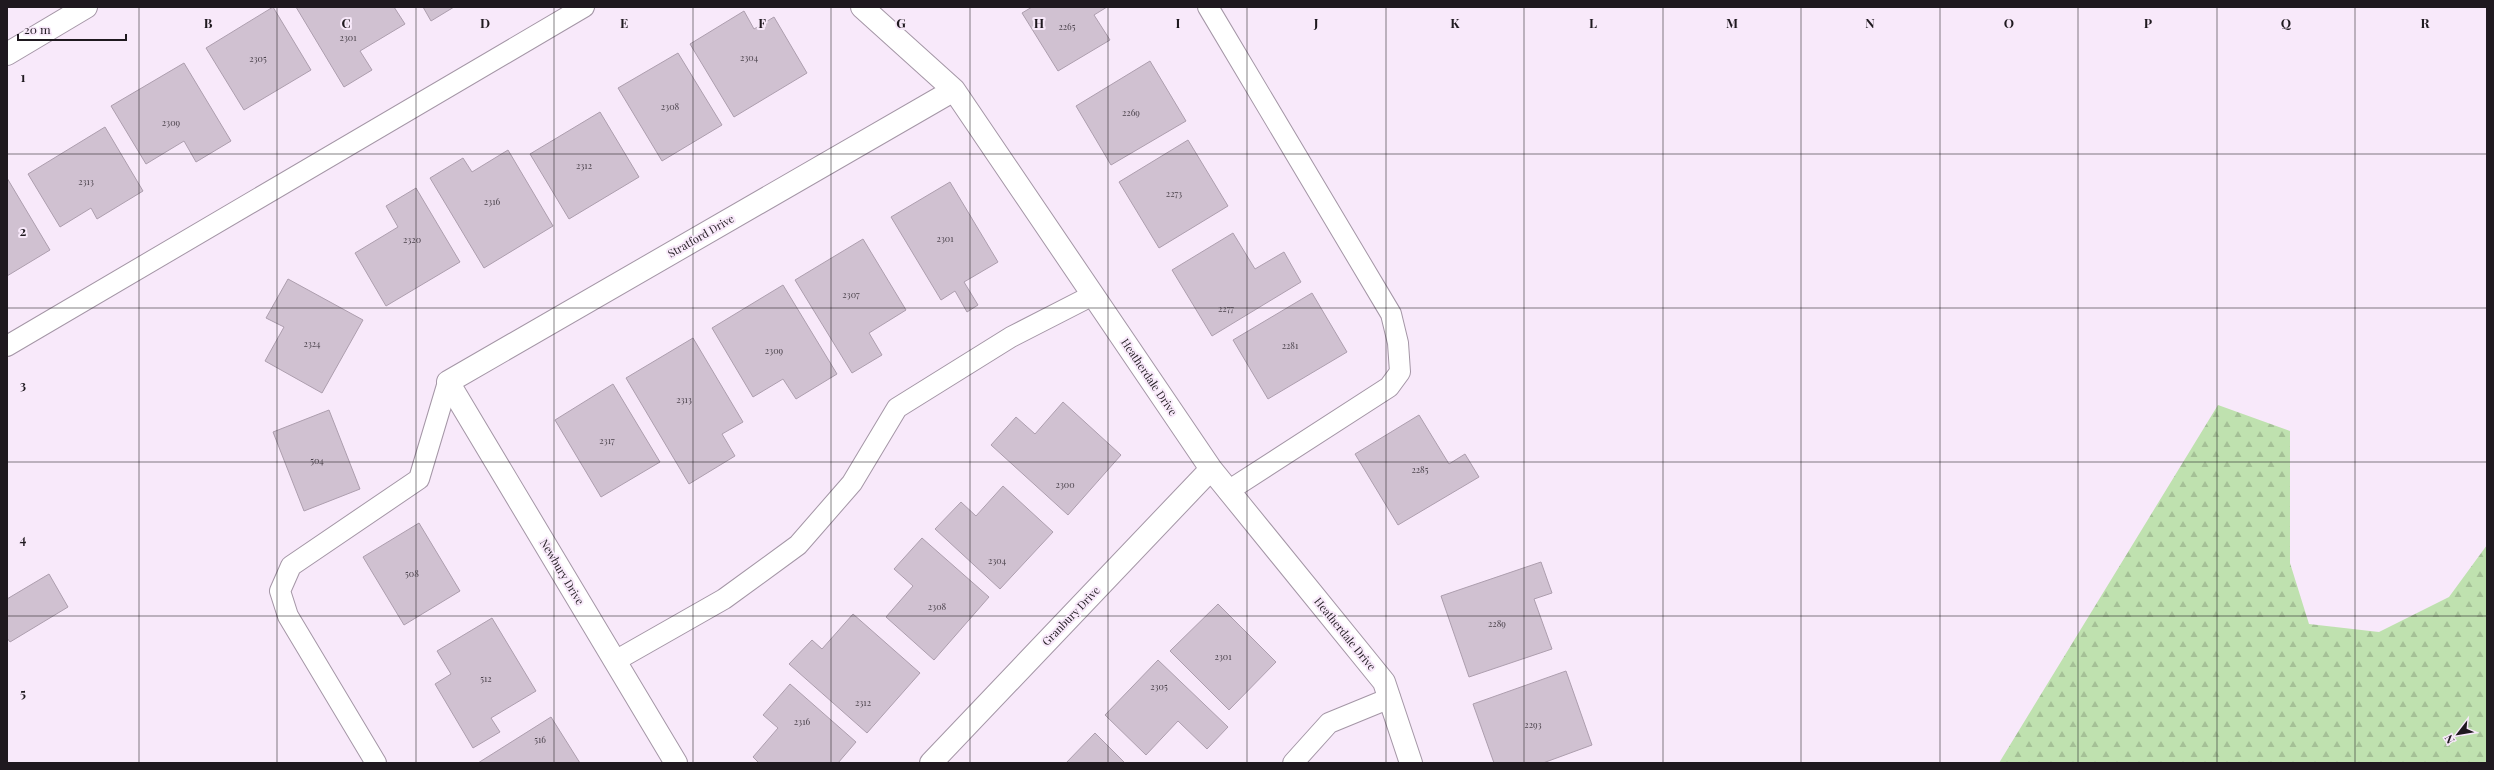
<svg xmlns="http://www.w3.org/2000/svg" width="2494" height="770" font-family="'Playfair Display',serif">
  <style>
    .forest { fill: url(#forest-firs) }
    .building { fill: #d0c1d1; stroke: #ad9eae }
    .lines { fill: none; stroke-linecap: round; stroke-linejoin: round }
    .lane-casing { stroke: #a496a6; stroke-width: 22 }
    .street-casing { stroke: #a496a6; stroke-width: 24 }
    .lane { stroke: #fff; stroke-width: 20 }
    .street { stroke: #fff; stroke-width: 22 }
    .grid { fill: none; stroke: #1f191f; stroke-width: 1; stroke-opacity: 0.55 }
    .labels { text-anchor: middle; stroke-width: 4; stroke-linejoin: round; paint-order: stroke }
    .number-label { font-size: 9px; fill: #4b434c }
    .street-label { font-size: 11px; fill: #1f191f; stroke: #f8e9fa }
    .grid-label { font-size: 13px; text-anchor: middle; font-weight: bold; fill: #1f191f; stroke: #f8e9fa; stroke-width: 4; stroke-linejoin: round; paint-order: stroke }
  </style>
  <defs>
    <pattern id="forest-firs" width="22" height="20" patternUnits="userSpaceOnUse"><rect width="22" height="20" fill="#bfe1af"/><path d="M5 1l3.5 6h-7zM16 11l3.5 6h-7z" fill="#a4c096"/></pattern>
  </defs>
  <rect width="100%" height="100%" fill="#f8e9fa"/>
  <path class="forest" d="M2218,405L2290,431V563L2309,624L2379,632L2449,597L2487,545V763H1999Z"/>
  <path class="building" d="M273,7L311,70L244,110L206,48Z
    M296,7H394L405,24L360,51L372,70L344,87Z
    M423,7H454L431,21Z
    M1032,7H1107L1094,15L1110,40L1058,71L1022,13Z
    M744,11L754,29L774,17L807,73L734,117L690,44Z
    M678,53L722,125L662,161L618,88Z
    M1150,61L1186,121L1111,165L1076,106Z
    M184,63L231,141L196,162L184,141L146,164L111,106Z
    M600,112L639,177L569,219L530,154Z
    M105,127L143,191L97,219L91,208L60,227L28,174Z
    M1188,140L1228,206L1159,248L1119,182Z
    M508,150L553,226L484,268L430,178L463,158L472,172Z
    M7,178L50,250L7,276Z
    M950,182L998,262L964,282L978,305L967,312L955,291L941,300L891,217Z
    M416,188L460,262L386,306L355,253L398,227L386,206Z
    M1233,233L1255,269L1284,252L1301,282L1212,336L1172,270Z
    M863,239L906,310L869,333L882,355L852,373L795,280Z
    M288,279L363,320L322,393L265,361L284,327L266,318Z
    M783,285L837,374L796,399L783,379L753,397L712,328Z
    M1312,293L1347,352L1268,399L1233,340Z
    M693,338L743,422L722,434L735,456L689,484L626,378Z
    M613,384L660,462L601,497L555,420Z
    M1063,402L1121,455L1068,515L991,445L1016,417L1035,434Z
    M329,410L360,489L304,511L273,432Z
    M1419,415L1449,464L1465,454L1479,477L1398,525L1355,454Z
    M1003,486L1053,532L1000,589L935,529L961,502L976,516Z
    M419,523L460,591L404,625L363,557Z
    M922,538L989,597L934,660L886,617L913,586L894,569Z
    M1541,562L1552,593L1534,599L1552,649L1469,677L1441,596Z
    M49,574L68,607L10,642L7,638V599Z
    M1218,604L1276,662L1229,710L1170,651Z
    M853,614L920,673L867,733L789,664L812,640L822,649Z
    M492,618L536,691L491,718L500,732L473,748L435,684L451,674L437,651Z
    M1158,660L1228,727L1207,749L1178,721L1146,755L1105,715Z
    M1566,671L1592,745L1543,763H1494L1473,704Z
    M790,684L856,742L838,763H759L753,757L778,728L763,715Z
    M551,717L580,763H478Z
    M1095,733L1125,763H1066Z"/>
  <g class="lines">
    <defs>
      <path id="lane" d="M1208,7L1391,314L1398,343L1400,372L1389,387L1228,491
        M7,346L584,7
        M615,661L724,599L798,545L852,483L897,408L1011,337L1093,295
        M376,763L288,616L280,591L291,566L419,479L448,382
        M1293,763L1329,723L1390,698"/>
      <path id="street" d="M862,7L954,90L1211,469L1384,682L1411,763
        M7,54L86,7
        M676,763L448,382L954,90
        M931,763L1211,469"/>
    </defs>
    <use href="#lane" class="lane-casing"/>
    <use href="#street" class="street-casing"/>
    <use href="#lane" class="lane"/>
    <use href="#street" class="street"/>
  </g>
  <path class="grid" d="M139,7V763M277,7V763M416,7V763M554,7V763M693,7V763M831,7V763M970,7V763M1108,7V763M1247,7V763M1386,7V763M1524,7V763M1663,7V763M1801,7V763M1940,7V763M2078,7V763M2217,7V763M2355,7V763M7,154H2487M7,308H2487M7,462H2487M7,616H2487"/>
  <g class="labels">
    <g class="number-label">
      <text x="1067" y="30">2265</text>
      <text x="348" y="41">2301</text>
      <text x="749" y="61">2304</text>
      <text x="258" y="62">2305</text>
      <text x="670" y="110">2308</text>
      <text x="1131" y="116">2269</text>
      <text x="171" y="126">2309</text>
      <text x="584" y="169">2312</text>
      <text x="86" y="185">2313</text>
      <text x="1174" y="197">2273</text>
      <text x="492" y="205">2316</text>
      <text x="945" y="242">2301</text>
      <text x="412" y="243">2320</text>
      <text x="851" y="298">2307</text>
      <text x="1226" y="312">2277</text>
      <text x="312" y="347">2324</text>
      <text x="1290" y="349">2281</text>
      <text x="774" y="354">2309</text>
      <text x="684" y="403">2313</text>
      <text x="607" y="444">2317</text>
      <text x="317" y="464">504</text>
      <text x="1420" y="473">2285</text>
      <text x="1065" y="488">2300</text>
      <text x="997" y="564">2304</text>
      <text x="412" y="577">508</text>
      <text x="937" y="610">2308</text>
      <text x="1497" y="627">2289</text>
      <text x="1223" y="660">2301</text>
      <text x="486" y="682">512</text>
      <text x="1159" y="690">2305</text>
      <text x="863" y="706">2312</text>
      <text x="802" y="725">2316</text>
      <text x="1533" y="728">2293</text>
      <text x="540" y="743">516</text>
    </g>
    <g class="street-label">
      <text transform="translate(701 236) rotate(-30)" y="4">Stratford Drive</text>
      <text transform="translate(1149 377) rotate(56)" y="4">Heatherdale Drive</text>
      <text transform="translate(562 572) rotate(59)" y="4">Newbury Drive</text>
      <text transform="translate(1071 616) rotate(-46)" y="4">Granbury Drive</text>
      <text transform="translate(1345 634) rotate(51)" y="4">Heatherdale Drive</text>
    </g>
  </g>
  <g class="grid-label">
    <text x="208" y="28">B</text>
    <text x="346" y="28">C</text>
    <text x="485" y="28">D</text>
    <text x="624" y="28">E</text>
    <text x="762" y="28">F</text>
    <text x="901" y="28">G</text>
    <text x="1039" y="28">H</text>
    <text x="1178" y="28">I</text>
    <text x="1316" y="28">J</text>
    <text x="1455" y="28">K</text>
    <text x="1593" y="28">L</text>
    <text x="1732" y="28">M</text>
    <text x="1870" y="28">N</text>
    <text x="2009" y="28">O</text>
    <text x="2148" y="28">P</text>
    <text x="2286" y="28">Q</text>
    <text x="2425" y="28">R</text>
    <text x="23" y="82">1</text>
    <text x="23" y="236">2</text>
    <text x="23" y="390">3</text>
    <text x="23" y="544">4</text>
    <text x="23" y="698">5</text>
  </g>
  <rect width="2494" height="770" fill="none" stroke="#1f191f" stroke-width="16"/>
  <g transform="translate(2458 734) rotate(239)" stroke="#f8e9fa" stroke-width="3" paint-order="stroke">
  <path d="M0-3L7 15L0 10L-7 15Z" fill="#1f191f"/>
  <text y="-6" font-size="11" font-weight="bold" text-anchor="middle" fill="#1f191f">N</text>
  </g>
  <path d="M18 34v6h108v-6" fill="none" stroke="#1f191f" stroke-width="2"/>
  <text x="24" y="34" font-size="12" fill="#1f191f" stroke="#f8e9fa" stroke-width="3" paint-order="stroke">20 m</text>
</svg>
